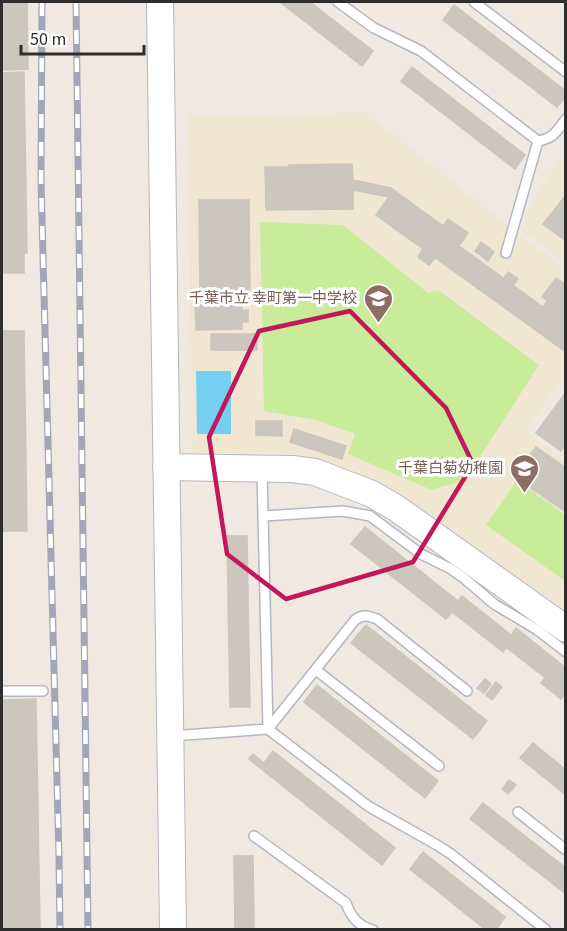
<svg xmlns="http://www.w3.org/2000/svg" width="567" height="931" font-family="'Source Sans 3','Noto Sans JP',sans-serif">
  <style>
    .education { fill: #f0e6d1 }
    .pitch { fill: #c9ec9a }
    .water { fill: #75cff0 }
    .building { fill: #cbc7bf; stroke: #cbc5ba; stroke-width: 1.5 }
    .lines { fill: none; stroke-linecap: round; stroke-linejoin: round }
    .lane-casing { stroke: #b4b7c1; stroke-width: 12 }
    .secondary-casing { stroke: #b4b7c1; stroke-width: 28 }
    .lane { stroke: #fff; stroke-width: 9 }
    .secondary { stroke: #fff; stroke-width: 26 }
    .rail-casing { stroke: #a3a6b8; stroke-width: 7 }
    .rail { stroke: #fff; stroke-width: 4.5; stroke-dasharray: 14; stroke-linecap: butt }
    .marked { fill: none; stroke: #c2185b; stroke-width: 4.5; stroke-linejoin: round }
    .labels { text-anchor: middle; stroke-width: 6; stroke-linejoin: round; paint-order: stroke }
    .education-label { font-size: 15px; fill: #785e54; stroke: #fff; text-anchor: end }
  </style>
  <rect width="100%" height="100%" fill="#efe9e1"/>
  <path class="education" d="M365,113L565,270V375L526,431L565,460V610L459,536L458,526L453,533L380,484L332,464L306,456L280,452L192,453L188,116Z
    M565,153V263L522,230L534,198Z"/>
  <path class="pitch" d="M260,222L343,225L428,293L438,290L539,365L465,480L432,490L348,454L355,434L316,420L264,411Z
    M517,480L565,515V581L486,525Z"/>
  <path class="water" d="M196,371H231V434H197Z"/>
  <path class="building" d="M2,2H27L28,69L2,70Z
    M280,2H310L373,51L362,66Z
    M454,5L566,91V96L557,107L443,20Z
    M412,67L525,155L515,169L401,81Z
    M24,72L27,253H24V273H3L2,73Z
    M352,164L353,180L391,188L443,226L448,219L468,233L459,246L543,307L547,301L566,314V318L563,322L566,323V352L376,215L389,197L353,190V209L266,210L265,167H289V165Z
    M566,195V241L543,224Z
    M199,200H249L250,300L200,301Z
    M481,242L494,252L488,261L475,251Z
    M423,249L435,258L429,265L418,257Z
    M508,272L518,279L513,285L504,278Z
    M556,278L566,285V314L542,297Z
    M195,305H242V311L248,310V322H242V329L196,330Z
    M2,331H24L27,531H2Z
    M211,334H257V350H211Z
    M566,392V444L561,451L536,433Z
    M256,421H282V436L256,435Z
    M294,429L346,446L342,459L290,442Z
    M536,447L566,468V512L515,477Z
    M365,527L458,601L462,596L511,635L516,628L566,668V694L506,647L503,652L452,612L446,619L351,544Z
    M227,536H247L250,707H230Z
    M366,625L487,721L473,739L351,643Z
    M545,678L565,694L561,699L541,683Z
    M485,679L491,684L484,693L477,688Z
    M496,682L502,687L492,700L486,695Z
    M317,685L438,781L425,798L304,702Z
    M36,699L40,930H2V700Z
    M533,743L566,770V795L520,758Z
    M273,751L395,848L382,865L249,759L253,754L264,763Z
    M509,780L516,785L508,794L502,789Z
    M483,803L566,868V894L470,819Z
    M423,852L505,917L496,930H486L410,869Z
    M234,856H253L254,930H235Z"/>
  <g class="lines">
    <defs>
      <path id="lane" d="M338,2L374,28L421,51L538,141C554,138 556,132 566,119
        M474,2L566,72
        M506,253L538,141
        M262,471L268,729L368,806L437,845L451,854L546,930
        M264,516L343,511L370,516L421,554L451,569L465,579L494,604L536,629L566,652
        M316,670L439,766
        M2,691H43
        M171,736L268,729L355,620C363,614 368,616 377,619L467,691
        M518,812L566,850
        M254,836L346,903C351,917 358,926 373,930"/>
      <path id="secondary" d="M160,2L173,930
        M166,467L292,469L315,472L372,494L396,508L566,629"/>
    </defs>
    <use href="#lane" class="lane-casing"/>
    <use href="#secondary" class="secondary-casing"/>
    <use href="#lane" class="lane"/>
    <use href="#secondary" class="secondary"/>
    <defs>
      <path id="rail" d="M42,2L41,181L59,857L60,930
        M76,2L88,930"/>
    </defs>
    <use href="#rail" class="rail-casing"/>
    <use href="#rail" class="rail"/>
  </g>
  <path class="marked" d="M350,311L446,408L473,464L413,562L286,599L227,554L209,437L259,331Z"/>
  <defs>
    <symbol id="school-pin" viewBox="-11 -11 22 30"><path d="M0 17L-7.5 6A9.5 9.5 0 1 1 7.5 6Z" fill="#8d6e63" stroke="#fff"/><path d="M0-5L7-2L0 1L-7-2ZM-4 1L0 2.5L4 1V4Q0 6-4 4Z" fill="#fff"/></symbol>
  </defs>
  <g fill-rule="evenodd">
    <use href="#school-pin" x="362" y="282" width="33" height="45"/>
    <use href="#school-pin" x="508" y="452" width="33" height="45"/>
  </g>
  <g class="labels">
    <g class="education-label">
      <text x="357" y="303">千葉市立 幸町第一中学校</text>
      <text x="503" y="473">千葉白菊幼稚園</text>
    </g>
  </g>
  <rect width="567" height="931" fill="none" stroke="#2e2e2e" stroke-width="6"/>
  <path d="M21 45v9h123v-9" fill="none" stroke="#2e2e2e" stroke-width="3"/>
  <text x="30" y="45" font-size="18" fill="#2e2e2e" stroke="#ffffff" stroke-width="4.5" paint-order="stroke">50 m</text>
</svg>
